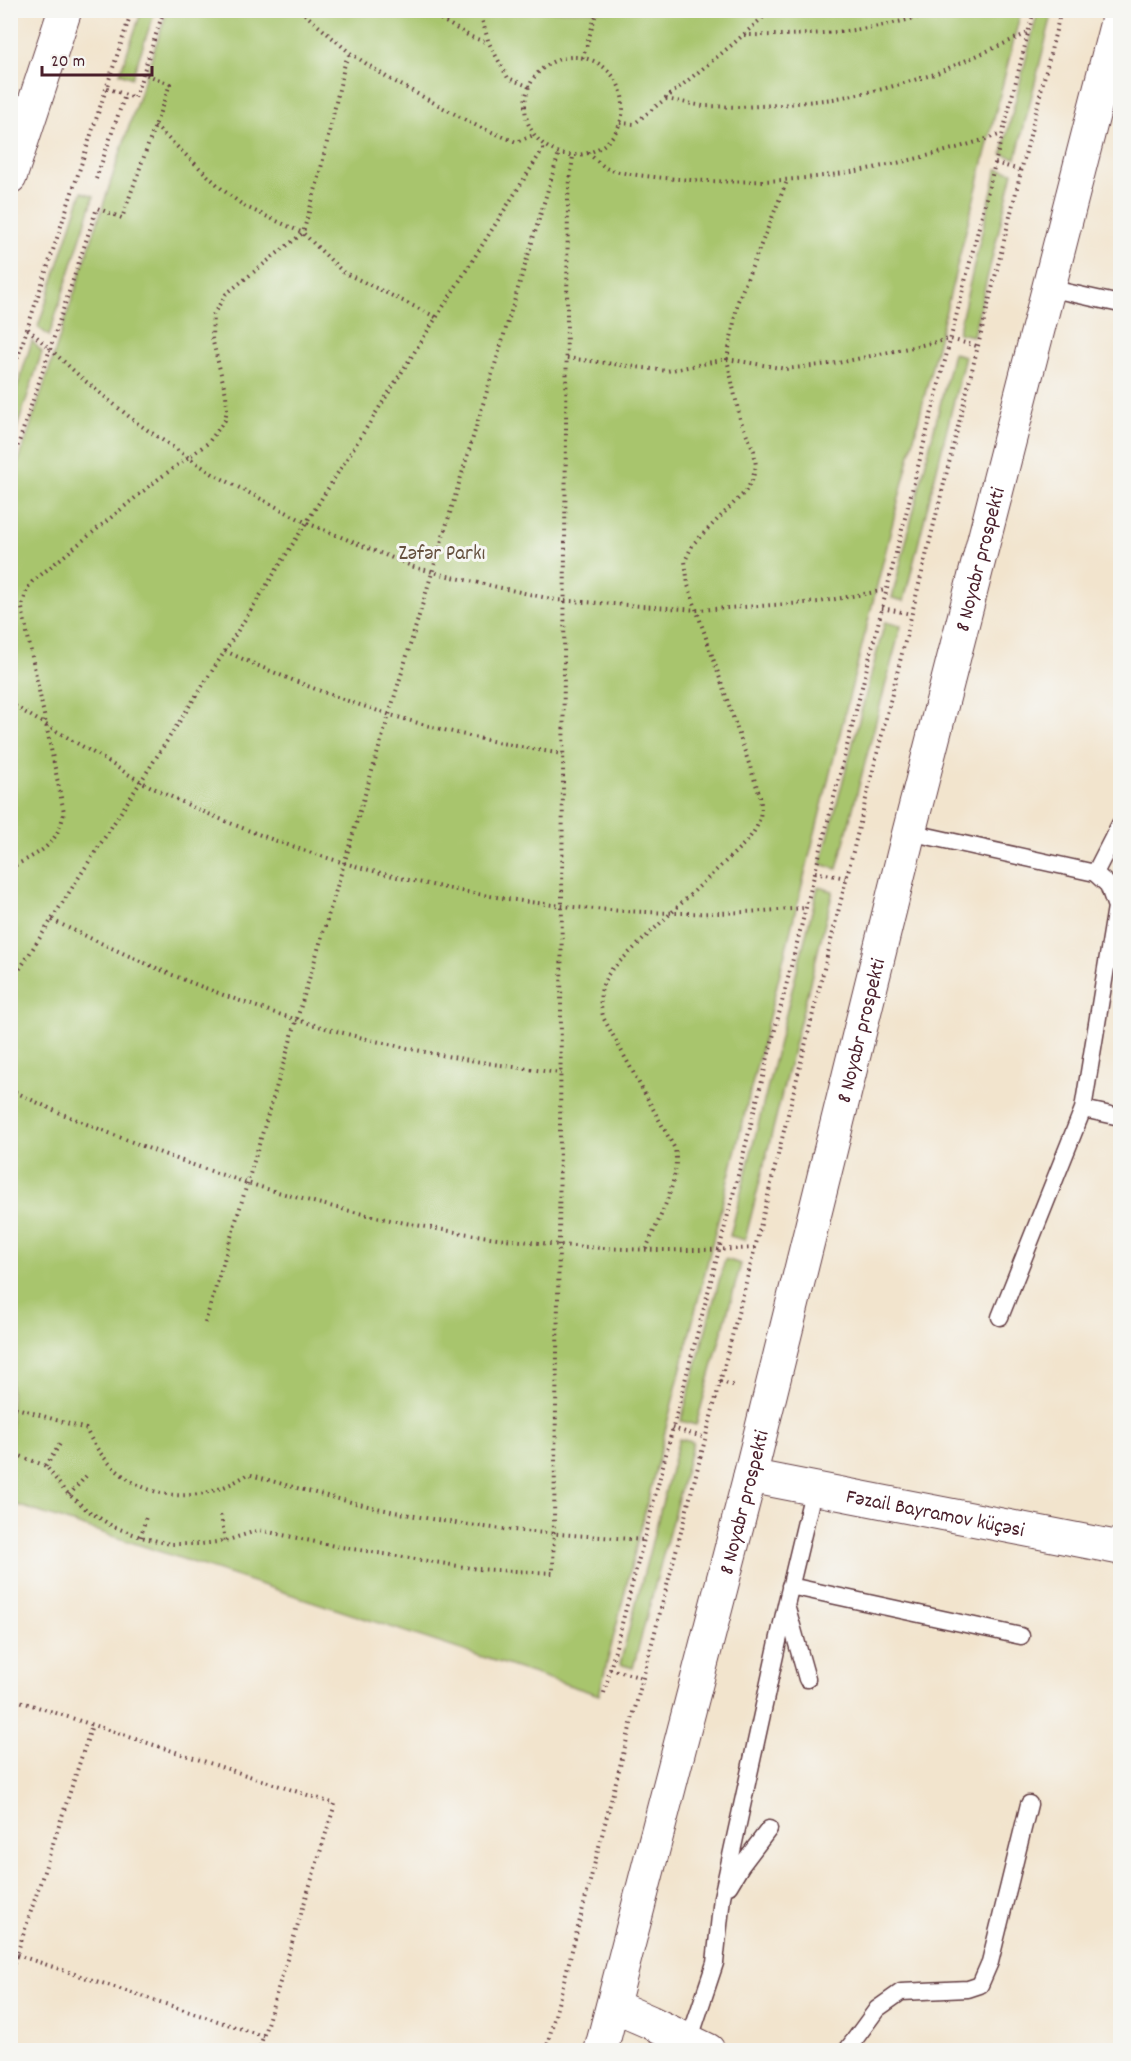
<svg xmlns="http://www.w3.org/2000/svg" width="1131" height="2061" font-family="Dekko,sans-serif">
  <style>
    .green { fill: #a8c56d; stroke: #79724c; stroke-width: 1.5 }
    .lines { fill: none; stroke-linecap: round; stroke-linejoin: round }
    .service-casing { stroke: #633d43; stroke-width: 19 }
    .minor-casing { stroke: #633d43; stroke-width: 35 }
    .secondary-casing { stroke: #633d43; stroke-width: 35 }
    .trunk-casing { stroke: #633d43; stroke-width: 35 }
    .path { stroke: #633d43; stroke-width: 4; stroke-dasharray: 1.5 4.5; stroke-linecap: butt }
    .service { stroke: #fff; stroke-width: 16 }
    .minor { stroke: #fff; stroke-width: 33 }
    .secondary { stroke: #fff; stroke-width: 33 }
    .trunk { stroke: #fff; stroke-width: 33 }
    .labels { text-anchor: middle; stroke-width: 6; stroke-linejoin: round; paint-order: stroke }
    .park-label { font-size: 21px; fill: #66513f; stroke: #f6f6f2 }
    .street-label { font-size: 21px; fill: #4a1f2b; stroke: #f6f6f2 }
  </style>
  <rect width="100%" height="100%" fill="#f6f6f2"/>
  <filter id="ink" filterUnits="userSpaceOnUse"><feTurbulence type="fractalNoise" baseFrequency=".0167" numOctaves="2"/><feDisplacementMap in="SourceGraphic" scale="12" xChannelSelector="R" yChannelSelector="G"/><feConvolveMatrix kernelMatrix="1 2 1 2 8 2 1 2 1" color-interpolation-filters="sRGB"/></filter>
  <filter id="wash" filterUnits="userSpaceOnUse"><feTurbulence type="fractalNoise" baseFrequency=".008" numOctaves="4" result="noise"/><feDisplacementMap in="SourceGraphic" scale="24" xChannelSelector="R" yChannelSelector="G"/><feGaussianBlur stdDeviation="1.35" result="paint"/><feColorMatrix in="noise" values="0 0 0 0 0 0 0 0 0 0 0 0 0 0 0 0 0 1.4 0 .05"/><feComposite in="paint" operator="in"/></filter>
  <g filter="url(#wash)">
    <rect width="100%" height="100%" fill="#f2e4cd"/>
    <path class="green" d="M142,10L155,11L132,78L120,73Z
      M167,11H1021L599,1695L11,1503V485Z
      M1038,11H1053L1016,158L1002,154Z
      M997,169L1013,172L973,336L958,333Z
      M82,192L94,196L49,336L38,327Z
      M32,341L42,352L11,446V407Z
      M953,353L965,356L904,601L892,598Z
      M885,622L901,626L837,869L821,864Z
      M818,887L833,891L745,1240L730,1236Z
      M725,1259L741,1264L696,1425L681,1421Z
      M679,1439L693,1442L633,1668L620,1664Z"/>
  </g>
  <g filter="url(#ink)">
    <g class="lines">
      <defs>
        <path id="service" d="M1048,288L1120,304
          M909,832L1095,873L1108,885L1116,907L1083,1109L1000,1317
          M1095,873L1120,824
          M1083,1109L1120,1117
          M790,1586L1021,1636
          M787,1608L807,1679
          M729,1886L741,1866L769,1829
          M689,2041L715,1963L722,1897L786,1605L814,1488
          M847,2050L877,2009L901,1992L968,1989L980,1985L990,1962L1029,1804"/>
        <g id="minor">
          <path id="s1" d="M750,1476L1120,1548"/>
          <path d="M613,2006L650,2022L708,2050"/>
        </g>
        <path id="secondary" d="M10,177L65,10"/>
        <g id="trunk">
          <path id="s2" d="M601,2050L750,1476L909,832L1120,10"/>
        </g>
      </defs>
      <use href="#service" class="service-casing"/>
      <use href="#minor" class="minor-casing"/>
      <use href="#secondary" class="secondary-casing"/>
      <use href="#trunk" class="trunk-casing"/>
      <path class="path" d="M300,10L350,53L388,78L477,126L516,142L534,135
        M425,10L471,37L488,43
        M479,10L489,43L508,78L530,87
        M744,35C816,36 873,32 942,10
        M525 106a49 49 0 1 1 98 0a49 49 0 1 1-98 0Z
        M583,58L597,10
        M107,88L135,98L164,10
        M666,99L703,106L739,107L780,105L833,99L883,89L935,74L1028,33
        M620,123L634,124L733,44L771,10
        M155,126L223,190L244,206L303,233L343,272L436,317
        M588,153C594,158 600,164 606,168C617,174 663,178 678,179C791,189 894,169 1002,134
        M995,163L1020,170
        M96,179L125,95
        M28,329L84,380L137,423L213,474L307,523L414,567L452,577L556,600L698,610L819,602L886,590
        M567,358L667,371L727,359L786,369L838,363L950,339L977,346
        M10,381L132,10
        M10,469L97,208L122,218L170,84L143,73
        M882,608L911,614
        M225,651C339,703 440,735 563,754
        M10,703C37,720 65,736 92,752C109,762 125,773 142,782C306,868 499,911 683,913C724,914 765,911 805,908
        M10,868C39,853 58,846 64,812L22,608L27,589L32,582L157,480L208,443L225,420L227,409L226,394L212,338L213,315L226,294L303,233L319,177L345,63L350,53
        M815,872L846,878
        M52,920C111,948 170,976 232,998C338,1037 448,1060 561,1073
        M10,984L225,651L545,146
        M10,1089C50,1110 93,1127 135,1143C330,1221 545,1260 755,1248
        M646,1249C658,1220 681,1180 675,1149L604,1019C598,1000 599,986 612,969L746,842C759,827 763,816 760,796L688,585L685,561L693,544L745,492L752,481L756,466L754,451L740,419L727,359L738,301L787,181
        M205,1323L559,153
        M720,1382L737,1386
        M10,1406L86,1429C117,1495 187,1515 248,1474C312,1493 377,1510 443,1521C509,1532 577,1535 643,1540
        M672,1428L706,1438
        M10,1452L46,1466L64,1490L87,1510L112,1526L141,1537L170,1544H201L225,1541L259,1530L335,1546L477,1569L553,1573L559,1244L568,197L573,156
        M46,1466L60,1444
        M69,1495L87,1475
        M221,1515L225,1541
        M141,1537L146,1516
        M610,1669L643,1678
        M604,1693L719,1250L1034,10
        M10,1698L335,1804L259,2050
        M17,1955L263,2036
        M10,1975L92,1725
        M546,2050L755,1248L1061,10"/>
      <use href="#service" class="service"/>
      <use href="#minor" class="minor"/>
      <use href="#secondary" class="secondary"/>
      <use href="#trunk" class="trunk"/>
    </g>
  </g>
  <g class="labels">
    <g class="park-label">
      <text x="442" y="559">Zəfər Parkı</text>
    </g>
    <g class="street-label">
      <text dy="7" stroke="none"><textPath href="#s2" startOffset="1538">8 Noyabr prospekti</textPath></text>
      <text dy="7" stroke="none"><textPath href="#s2" startOffset="1052">8 Noyabr prospekti</textPath></text>
      <text dy="7" stroke="none"><textPath href="#s2" startOffset="566">8 Noyabr prospekti</textPath></text>
      <text dy="7" stroke="none"><textPath href="#s1" startOffset="189">Fəzail Bayramov küçəsi</textPath></text>
    </g>
  </g>
  <rect width="1131" height="2061" fill="none" stroke="#f6f6f2" stroke-width="36"/>
  <path d="M42 66v9h110v-9" fill="none" stroke="#4a1f2b" stroke-width="3"/>
  <text x="51" y="66" font-size="18" fill="#4a1f2b" stroke="#f6f6f2" stroke-width="4.5" paint-order="stroke">20 m</text>
</svg>
